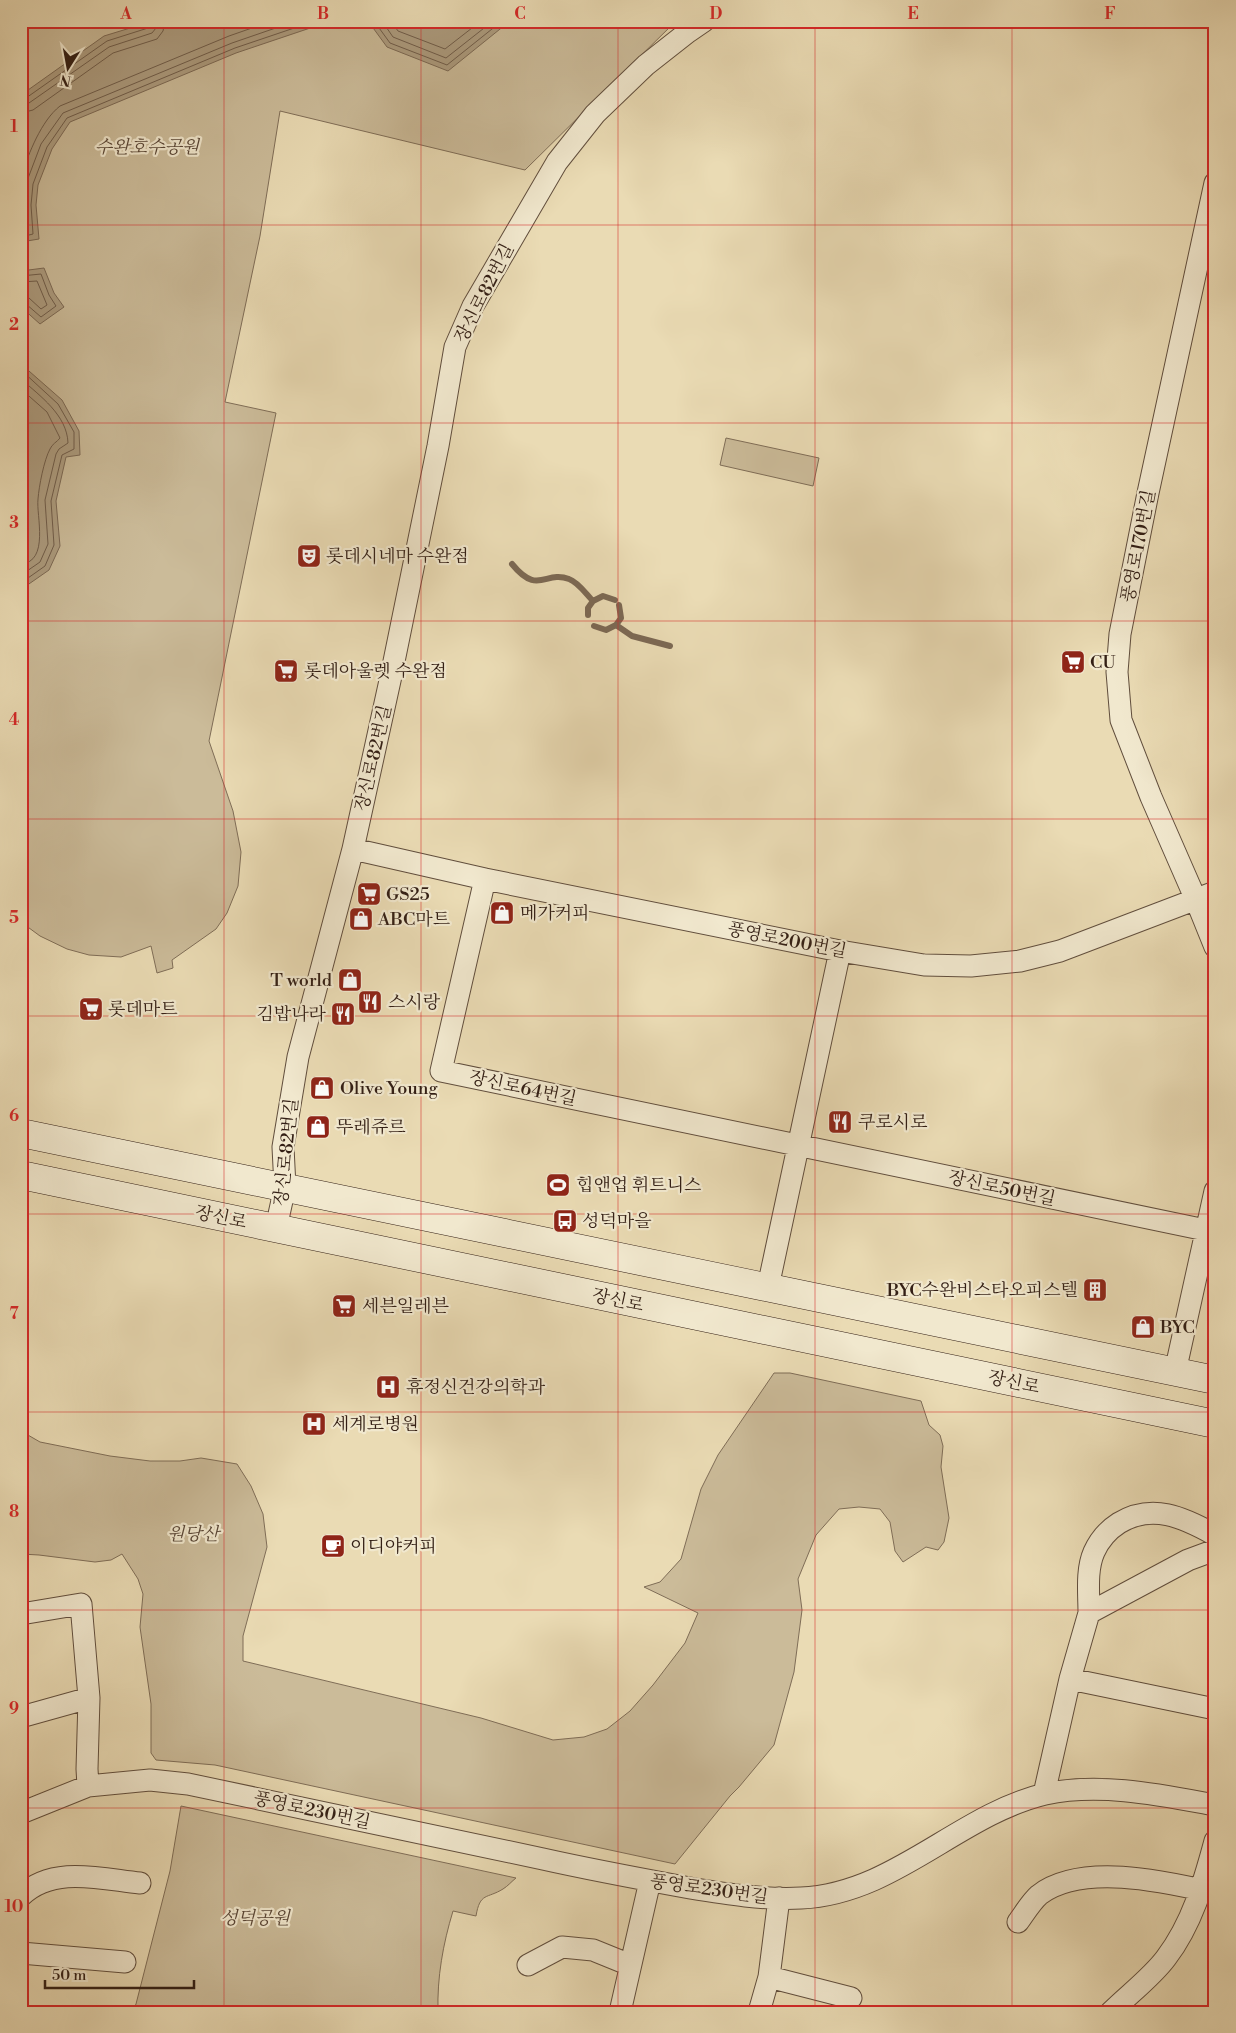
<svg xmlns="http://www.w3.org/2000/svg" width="1236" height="2033" font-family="'Libre Bodoni','Noto Serif KR',serif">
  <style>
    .green { fill: #cbbb99; stroke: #7f6d57 }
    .water { fill: #ac9b7e; stroke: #7c6954 }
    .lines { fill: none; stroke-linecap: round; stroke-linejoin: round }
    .shore { stroke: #705d4a; stroke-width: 1 }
    .stream { stroke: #7c6954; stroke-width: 6 }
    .street-casing { stroke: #614e3d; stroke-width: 23 }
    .secondary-casing { stroke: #331f15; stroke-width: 29 }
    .street { stroke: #f1e8ce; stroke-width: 21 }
    .secondary { stroke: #f1e8ce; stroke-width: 28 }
    .grid { fill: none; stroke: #d62828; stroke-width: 1; stroke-opacity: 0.55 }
    .labels { text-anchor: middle; stroke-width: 4.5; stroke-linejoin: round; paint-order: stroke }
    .park-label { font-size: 18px; font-style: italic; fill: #594636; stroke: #f1e8ce }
    .street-label { font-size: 18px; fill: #331f15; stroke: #f1e8ce }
    .poi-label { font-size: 18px; fill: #331f15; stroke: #f1e8ce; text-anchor: start }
    .neatline { fill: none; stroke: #d62828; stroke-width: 2 }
    .grid-label { font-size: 16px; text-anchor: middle; font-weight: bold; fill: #d62828 }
  </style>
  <rect width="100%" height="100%" fill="#eadbb4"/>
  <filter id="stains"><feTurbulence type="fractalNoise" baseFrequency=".004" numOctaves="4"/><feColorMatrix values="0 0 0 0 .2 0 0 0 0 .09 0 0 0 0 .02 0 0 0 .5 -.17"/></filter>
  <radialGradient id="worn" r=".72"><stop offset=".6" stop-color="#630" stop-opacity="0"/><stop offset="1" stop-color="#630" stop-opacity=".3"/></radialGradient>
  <path class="green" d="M21,21H676L525,170L280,111L260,236L225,402L276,413L209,741L233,811L241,852L238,886L227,913L216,929L172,960L173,968L157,973L151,946L121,957L89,955L67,949L40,936L21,922Z
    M726,438L819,458L813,486L720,465Z
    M774,1373H790L921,1401L929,1425L940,1435L943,1446L941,1467L949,1518L944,1542L938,1550L926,1547L903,1562L895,1551L890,1522L880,1509L859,1507L839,1509L816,1535L798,1579L802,1610L794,1672L774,1745L739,1787L730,1796L675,1864L215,1765L156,1760L151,1753V1704L140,1627L143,1594L138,1579L122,1554L111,1560L95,1562L39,1555L21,1554V1431L40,1442L110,1456L150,1461H180L201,1458L237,1464L251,1486L263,1514L267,1547L243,1636V1661L481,1718L553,1740L584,1737L607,1729L630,1711L653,1685L685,1643L698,1613L644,1587L660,1582L681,1559L701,1489L718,1455Z
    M181,1806L516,1878C512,1881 508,1886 503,1889C487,1899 480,1892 476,1916L453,1911C443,1944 437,1977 438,2012H132L136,2004L170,1871Z"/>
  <path class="water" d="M153,21H331L236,53L70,122L52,149L38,185L36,205L39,239L21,242V95L104,36Z
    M368,21H510L448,71L387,47Z
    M44,268L54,293L64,307L40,324L21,307V271Z
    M21,364L62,400L79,431L80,455L66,457L56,501L60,546L49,570L26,586L21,579Z"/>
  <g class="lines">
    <path class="shore" d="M374,21L390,43L447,65L502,21
      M382,21L393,37L446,58L493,21
      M391,21L398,31L445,49L481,21
      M21,99L26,98L107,41L148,28L151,21
      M21,105L29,103L109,47L152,33L156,28L157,21
      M21,113L33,110L113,53L157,39L163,31L165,21
      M21,176C29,153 41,121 60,106L229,36L272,21
      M21,231L26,228L25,204L27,181L41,144L63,113L232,43L296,21
      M21,237L33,234L31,205L33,184L47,147L67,118L235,48L315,21
      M21,276L41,274L49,295L56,306L41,317L26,304L21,303
      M21,282L37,281L47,305L41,309L29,298L21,297
      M21,370L58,404L74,432V449L62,455L51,501L54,545L45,566L28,578H21
      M21,379C40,396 67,415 68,443L59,449L56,454L45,500L48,544L40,562L27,571H21
      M21,389L47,412L60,438C57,442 52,444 50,449C44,460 39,486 38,499C36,515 50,562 21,564"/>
    <path class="stream" d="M512,564C538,596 545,570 569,579C578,582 586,594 593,601L588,608V615
      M593,601L603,596L615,600
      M616,625L621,618L619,605
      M594,626L606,630L616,625L632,636L670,646"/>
    <defs>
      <path id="street" d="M1215,183L1148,493L1120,634L1117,672L1121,720L1151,797L1196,900L1215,947
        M353,849L485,879L840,951L924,965L971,966L1020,961L1060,951L1215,892
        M485,879L441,1071L1215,1232
        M276,1228L285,1187L283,1147L298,1057L353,849L391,676L438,446L455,347L473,306L557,162L595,114L646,65L688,32L704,21
        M768,1287L840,951
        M1175,1372L1215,1191
        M1089,1613C1089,1594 1086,1570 1094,1552C1099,1541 1108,1530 1119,1523C1152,1503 1183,1517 1215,1535
        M21,1614L81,1604L89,1698L87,1769L88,1786
        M1070,1679L1215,1709
        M21,1717L89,1698
        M1044,1794L1070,1679L1089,1613L1188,1560L1215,1550
        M21,1813L88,1786L150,1780L188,1784C306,1809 425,1834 543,1859C592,1870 641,1879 690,1888C727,1894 764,1900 801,1898C894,1894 958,1815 1045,1794C1100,1782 1161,1795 1215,1805
        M21,1896C53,1865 101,1879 140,1883
        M1018,1922C1024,1914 1031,1902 1039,1895C1082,1862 1166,1882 1215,1893
        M21,1953L125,1962
        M528,1965L562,1947L593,1950L630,1965
        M769,1977L851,1998
        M620,2012L650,1881
        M759,2012L769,1977L779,1898
        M1111,2012C1128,1995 1152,1977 1166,1958C1192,1924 1204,1882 1215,1841"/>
      <path id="secondary" d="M21,1133L1215,1380
        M21,1175L1215,1424"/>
    </defs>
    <use href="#street" class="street-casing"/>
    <use href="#secondary" class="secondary-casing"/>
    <use href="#street" class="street"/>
    <use href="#secondary" class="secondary"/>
  </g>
  <path class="grid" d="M224,21V2012M421,21V2012M618,21V2012M815,21V2012M1012,21V2012M21,225H1215M21,423H1215M21,621H1215M21,819H1215M21,1016H1215M21,1214H1215M21,1412H1215M21,1610H1215M21,1808H1215"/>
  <defs>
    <symbol id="theatre-square" viewBox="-11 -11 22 22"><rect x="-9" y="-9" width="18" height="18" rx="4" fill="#8f2418" stroke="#f1e8ce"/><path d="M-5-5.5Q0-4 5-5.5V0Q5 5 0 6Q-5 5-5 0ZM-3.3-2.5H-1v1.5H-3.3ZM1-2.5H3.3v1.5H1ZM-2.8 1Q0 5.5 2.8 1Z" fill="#fff"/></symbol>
    <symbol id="supermarket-square" viewBox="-11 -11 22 22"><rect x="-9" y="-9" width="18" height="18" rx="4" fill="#8f2418" stroke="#f1e8ce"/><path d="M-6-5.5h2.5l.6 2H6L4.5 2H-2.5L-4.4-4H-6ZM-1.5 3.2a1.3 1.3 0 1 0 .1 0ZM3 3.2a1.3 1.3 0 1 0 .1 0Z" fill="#fff"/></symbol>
    <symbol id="shop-square" viewBox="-11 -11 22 22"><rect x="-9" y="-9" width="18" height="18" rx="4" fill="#8f2418" stroke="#f1e8ce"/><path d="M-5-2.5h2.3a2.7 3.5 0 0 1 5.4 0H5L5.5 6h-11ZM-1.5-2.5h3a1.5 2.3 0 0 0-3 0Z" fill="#fff"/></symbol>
    <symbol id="restaurant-square" viewBox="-11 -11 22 22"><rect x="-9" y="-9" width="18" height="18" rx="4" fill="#8f2418" stroke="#f1e8ce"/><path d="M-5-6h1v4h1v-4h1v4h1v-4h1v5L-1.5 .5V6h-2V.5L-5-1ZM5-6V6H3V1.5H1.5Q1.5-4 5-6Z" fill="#fff"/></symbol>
    <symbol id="stadium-square" viewBox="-11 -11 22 22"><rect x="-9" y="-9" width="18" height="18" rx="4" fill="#8f2418" stroke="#f1e8ce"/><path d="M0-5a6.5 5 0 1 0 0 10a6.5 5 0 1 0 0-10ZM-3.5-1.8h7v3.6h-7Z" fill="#fff"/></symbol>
    <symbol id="bus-square" viewBox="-11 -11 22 22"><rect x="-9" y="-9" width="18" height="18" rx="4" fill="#8f2418" stroke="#f1e8ce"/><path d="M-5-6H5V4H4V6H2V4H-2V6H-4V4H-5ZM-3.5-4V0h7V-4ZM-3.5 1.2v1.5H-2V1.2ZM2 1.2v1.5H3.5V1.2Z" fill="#fff"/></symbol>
    <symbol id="building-square" viewBox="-11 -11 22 22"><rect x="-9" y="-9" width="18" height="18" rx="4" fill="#8f2418" stroke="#f1e8ce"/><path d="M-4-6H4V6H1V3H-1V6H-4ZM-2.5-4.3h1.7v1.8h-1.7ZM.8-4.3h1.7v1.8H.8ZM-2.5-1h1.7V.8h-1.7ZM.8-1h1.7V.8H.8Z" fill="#fff"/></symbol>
    <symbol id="hospital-square" viewBox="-11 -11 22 22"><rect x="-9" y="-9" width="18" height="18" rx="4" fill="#8f2418" stroke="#f1e8ce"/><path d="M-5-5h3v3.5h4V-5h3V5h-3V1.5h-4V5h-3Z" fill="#fff"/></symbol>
    <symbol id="cafe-square" viewBox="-11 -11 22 22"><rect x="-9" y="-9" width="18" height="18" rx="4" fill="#8f2418" stroke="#f1e8ce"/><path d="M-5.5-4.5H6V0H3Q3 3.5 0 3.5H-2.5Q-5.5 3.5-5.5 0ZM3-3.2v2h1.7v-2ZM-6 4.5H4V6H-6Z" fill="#fff"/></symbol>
  </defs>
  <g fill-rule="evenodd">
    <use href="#theatre-square" x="295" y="542" width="28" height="28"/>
    <use href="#supermarket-square" x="1059" y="648" width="28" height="28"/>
    <use href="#supermarket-square" x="272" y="657" width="28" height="28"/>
    <use href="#supermarket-square" x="355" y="880" width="28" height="28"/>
    <use href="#shop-square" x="488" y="899" width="28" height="28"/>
    <use href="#shop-square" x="347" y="905" width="28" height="28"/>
    <use href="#shop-square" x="336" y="966" width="28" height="28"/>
    <use href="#restaurant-square" x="356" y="988" width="28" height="28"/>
    <use href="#supermarket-square" x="77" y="995" width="28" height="28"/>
    <use href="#restaurant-square" x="329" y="1000" width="28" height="28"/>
    <use href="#shop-square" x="308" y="1074" width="28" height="28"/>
    <use href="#restaurant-square" x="826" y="1108" width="28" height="28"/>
    <use href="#shop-square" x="304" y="1113" width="28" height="28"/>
    <use href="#stadium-square" x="544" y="1171" width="28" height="28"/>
    <use href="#bus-square" x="551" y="1207" width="28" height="28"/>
    <use href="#building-square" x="1081" y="1276" width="28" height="28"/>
    <use href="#supermarket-square" x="330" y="1292" width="28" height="28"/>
    <use href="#shop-square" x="1129" y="1313" width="28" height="28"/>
    <use href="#hospital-square" x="374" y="1373" width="28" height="28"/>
    <use href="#hospital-square" x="300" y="1410" width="28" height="28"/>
    <use href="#cafe-square" x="319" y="1532" width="28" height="28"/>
  </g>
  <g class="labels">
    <g class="park-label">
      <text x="147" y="153">수완호수공원</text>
      <text x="193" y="1540">원당산</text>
      <text x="255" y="1924">성덕공원</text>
    </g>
    <g class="street-label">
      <text transform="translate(484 293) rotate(-63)" y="6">장신로82번길</text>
      <text transform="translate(1138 546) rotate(-79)" y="6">풍영로170번길</text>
      <text transform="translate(373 758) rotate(-77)" y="6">장신로82번길</text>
      <text transform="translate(787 940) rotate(11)" y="6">풍영로200번길</text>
      <text transform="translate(523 1088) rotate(12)" y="6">장신로64번길</text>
      <text transform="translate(286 1152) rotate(-84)" y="6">장신로82번길</text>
      <text transform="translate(1002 1188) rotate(12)" y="6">장신로50번길</text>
      <text transform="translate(221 1217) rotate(12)" y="6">장신로</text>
      <text transform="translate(618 1300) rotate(12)" y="6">장신로</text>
      <text transform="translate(1014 1382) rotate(12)" y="6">장신로</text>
      <text transform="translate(312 1810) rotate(12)" y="6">풍영로230번길</text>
      <text transform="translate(709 1889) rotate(8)" y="6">풍영로230번길</text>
    </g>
    <g class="poi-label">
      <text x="326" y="562">롯데시네마 수완점</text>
      <text x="1090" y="668">CU</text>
      <text x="304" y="677">롯데아울렛 수완점</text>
      <text x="386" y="900">GS25</text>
      <text x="520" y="919">메가커피</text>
      <text x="378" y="925">ABC마트</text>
      <text x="332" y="986" text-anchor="end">T world</text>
      <text x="388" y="1008">스시랑</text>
      <text x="108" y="1015">롯데마트</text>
      <text x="326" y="1020" text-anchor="end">김밥나라</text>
      <text x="340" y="1094">Olive Young</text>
      <text x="858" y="1128">쿠로시로</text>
      <text x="336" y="1133">뚜레쥬르</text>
      <text x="576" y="1191">힙앤업 휘트니스</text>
      <text x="582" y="1227">성덕마을</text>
      <text x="1078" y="1296" text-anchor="end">BYC수완비스타오피스텔</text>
      <text x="362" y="1312">세븐일레븐</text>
      <text x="1160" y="1333">BYC</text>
      <text x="406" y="1393">휴정신건강의학과</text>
      <text x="332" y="1430">세계로병원</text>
      <text x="350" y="1552">이디야커피</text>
    </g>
  </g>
  <rect width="1236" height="2033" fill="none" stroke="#eadbb4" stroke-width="55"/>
  <g transform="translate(68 68) rotate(191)" stroke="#f1e8ce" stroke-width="4" paint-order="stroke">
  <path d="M0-4L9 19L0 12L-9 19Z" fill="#331f15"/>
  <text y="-8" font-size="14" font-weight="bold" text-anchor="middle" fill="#331f15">N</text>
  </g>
  <path d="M45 1980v8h149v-8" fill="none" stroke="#331f15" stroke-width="2.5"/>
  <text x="52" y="1980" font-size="15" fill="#331f15" stroke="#f1e8ce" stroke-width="4" paint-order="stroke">50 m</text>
  <rect x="28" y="28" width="1180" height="1978" class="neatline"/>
  <g class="grid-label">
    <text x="126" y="19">A</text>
    <text x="323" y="19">B</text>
    <text x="520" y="19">C</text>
    <text x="716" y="19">D</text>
    <text x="913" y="19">E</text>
    <text x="1110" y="19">F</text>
    <text x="14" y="132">1</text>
    <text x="14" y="330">2</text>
    <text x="14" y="528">3</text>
    <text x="14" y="725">4</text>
    <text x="14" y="923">5</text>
    <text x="14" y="1121">6</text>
    <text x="14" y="1319">7</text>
    <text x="14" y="1517">8</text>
    <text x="14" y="1714">9</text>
    <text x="14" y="1912">10</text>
  </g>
  <rect width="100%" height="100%" filter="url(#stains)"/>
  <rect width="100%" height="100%" fill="url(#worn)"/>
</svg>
